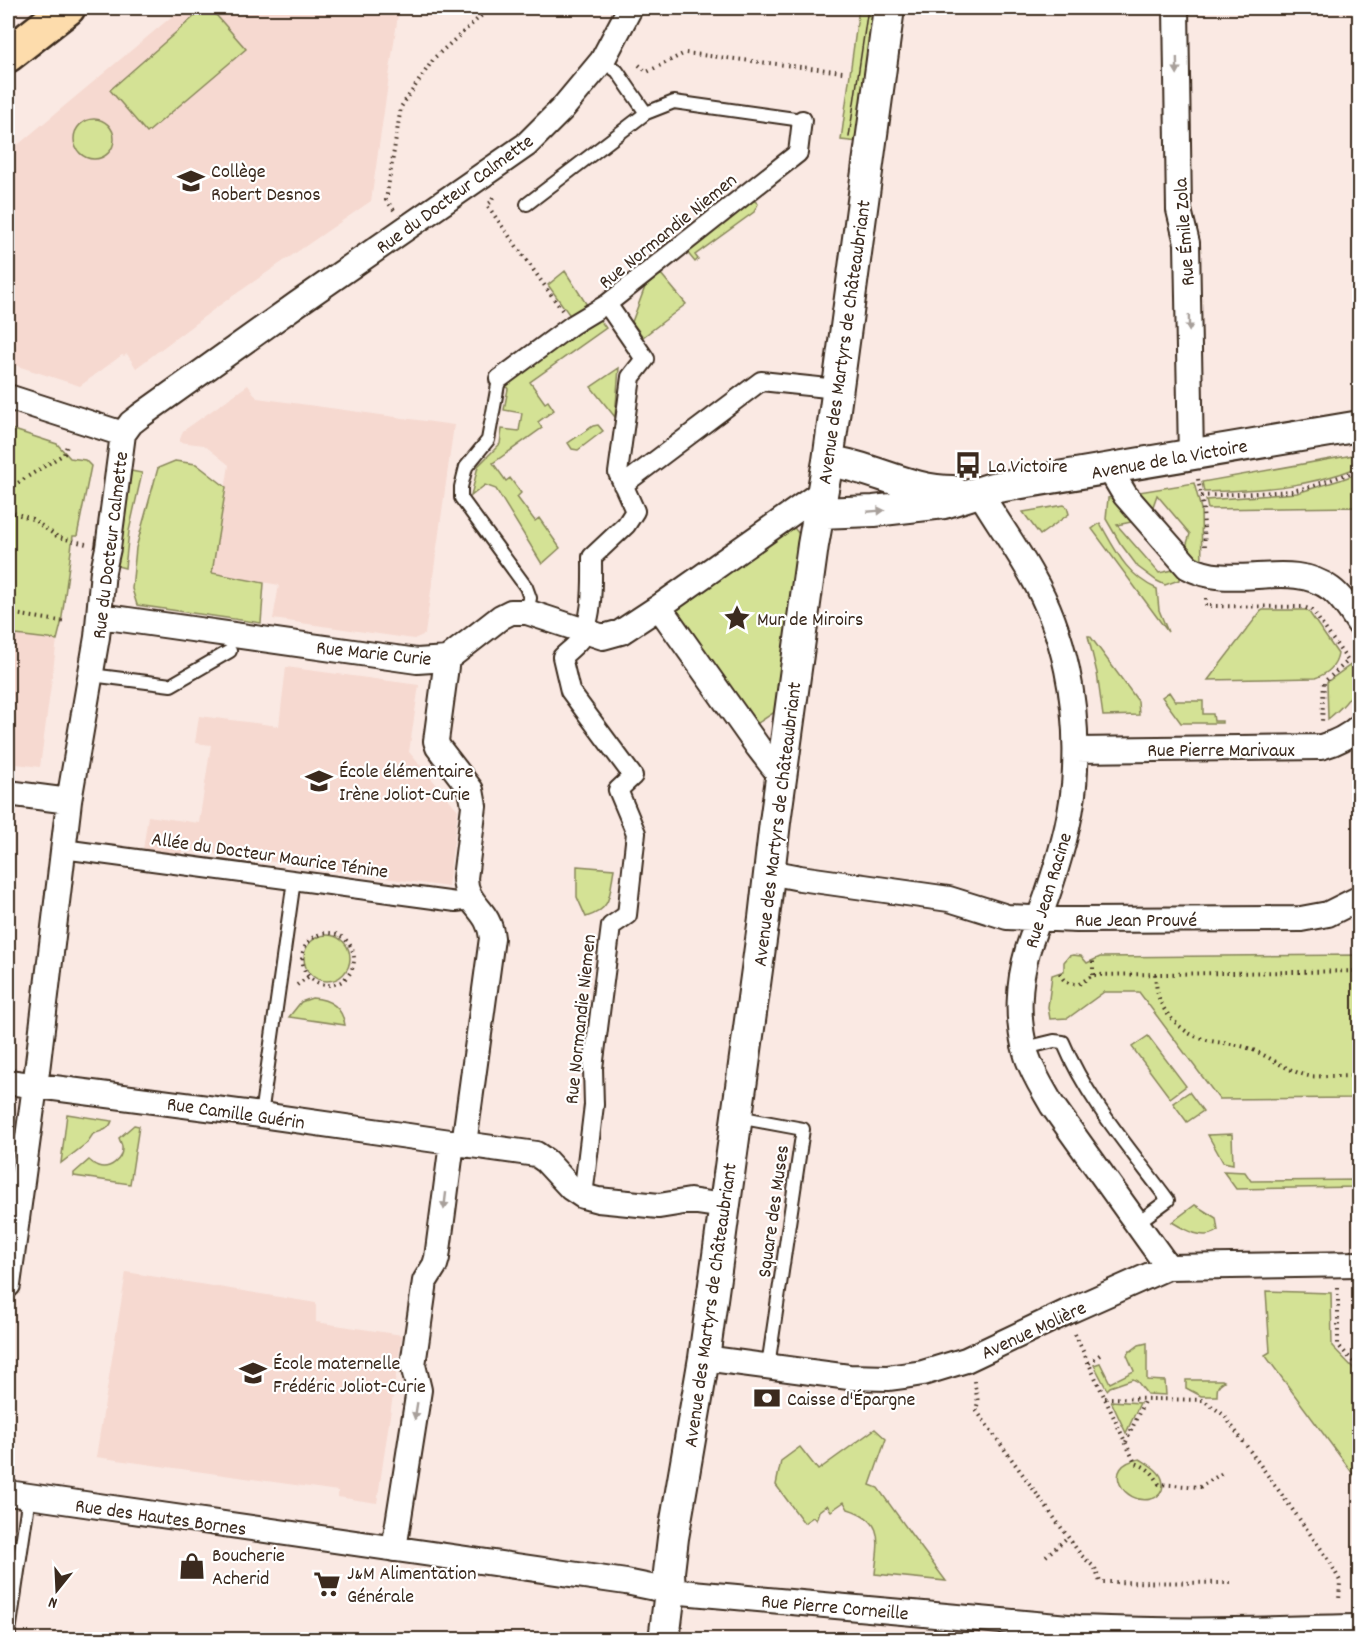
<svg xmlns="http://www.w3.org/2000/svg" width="1367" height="1647" font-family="Dekko,sans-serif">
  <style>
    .built { fill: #f6d9d0 }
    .green { fill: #d4e295; stroke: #88865a; stroke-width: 1.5 }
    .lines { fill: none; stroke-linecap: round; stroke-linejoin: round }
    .service-casing { stroke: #3b2a1e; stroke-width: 16 }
    .pedestrian-casing { stroke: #3b2a1e; stroke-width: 22 }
    .minor-casing { stroke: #3b2a1e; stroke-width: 28 }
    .tertiary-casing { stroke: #3b2a1e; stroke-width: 34 }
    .primary-casing { stroke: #3b2a1e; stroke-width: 38 }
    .path { stroke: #3b2a1e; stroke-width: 4; stroke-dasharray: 1.5 4.5; stroke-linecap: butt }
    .service { stroke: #fff; stroke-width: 12 }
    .pedestrian { stroke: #fff; stroke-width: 18 }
    .minor { stroke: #fff; stroke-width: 24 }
    .tertiary { stroke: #fff; stroke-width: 30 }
    .primary { stroke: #fddcac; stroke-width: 33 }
    .tram { stroke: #3b2a1e; stroke-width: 1.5 }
    .oneway { fill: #a79f9a }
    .labels { text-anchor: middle; stroke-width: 4.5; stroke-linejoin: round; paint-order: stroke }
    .poi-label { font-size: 20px; fill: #3b2a1e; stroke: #fff; text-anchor: start }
    .street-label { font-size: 20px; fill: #3b2a1e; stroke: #fff }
  </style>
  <rect width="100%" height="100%" fill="#fae9e3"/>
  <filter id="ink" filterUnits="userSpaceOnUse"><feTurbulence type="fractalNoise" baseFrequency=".0167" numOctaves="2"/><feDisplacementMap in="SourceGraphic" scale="12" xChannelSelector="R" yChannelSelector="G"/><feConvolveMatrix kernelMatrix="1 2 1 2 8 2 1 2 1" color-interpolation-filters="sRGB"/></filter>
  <g filter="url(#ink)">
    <path class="built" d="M182,8H399L371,201L217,307L136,368L127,354L124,356L122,355L80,386L8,363V153Z
      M248,385L257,398L454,425L425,634L414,639L273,619L279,585L212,573L229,465L204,445L179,442L183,431Z
      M8,634L57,640L40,767L8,763Z
      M286,667L419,685L409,752L458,810L448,887L182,849L181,857L143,850L148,816L199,823L211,745L195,743L199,716L279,726Z
      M126,1272L316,1303V1322L402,1335L377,1503L338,1497V1491L96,1457Z"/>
    <path class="green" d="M204,8H210L246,49L147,133L110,90Z
      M859,8H878L859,142L841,140Z
      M74 139a20 20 0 1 1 40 0a20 20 0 1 1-40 0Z
      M755,201L758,204L754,212L695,255L698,259L695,262L686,251L747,202Z
      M565,271L587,305L571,317L548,285Z
      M661,274L686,304L643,337L632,322L645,287Z
      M597,316L606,328L530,382L545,403L548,401L554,410L538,422L542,428L493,463L506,481L510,478L521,493L517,497L535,521L539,518L560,548L542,564L496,489L485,485L471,496L478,466L500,444L502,429L519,431L522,413L504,410L508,389L504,383Z
      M619,368L615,417L591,387Z
      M598,425L603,431L578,450L572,449L568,443L593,426Z
      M8,428L57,444L70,458L85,460L91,466L77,536H73L61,624L57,640L8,634Z
      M1359,454V467C1307,488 1259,490 1204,492L1202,482Z
      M175,461L196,464L226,487L212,573L264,583L261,623L137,605L132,589L136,548L158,468Z
      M131,471L142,473L129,531L125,568L117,566Z
      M1359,473V513L1355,507L1208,509L1206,500L1297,493L1340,480Z
      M1194,483L1201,509L1202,566L1184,553L1190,534L1157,495L1150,515L1133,493Z
      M1118,496L1136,521L1117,525L1159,573L1177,569L1179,571V580L1165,585L1157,581L1138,567L1120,543L1106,519L1108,498Z
      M1064,505L1067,507L1069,514L1040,535L1023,512Z
      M1100,523C1116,551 1126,575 1157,589L1159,610L1168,632L1092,529Z
      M791,524L799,534L776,711L755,725L672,606Z
      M1263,610H1306L1309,612L1338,654C1336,667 1327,674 1315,678L1208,680L1261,611Z
      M1088,636H1090L1135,697L1138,701L1139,715L1103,716L1097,673Z
      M1359,659V684L1358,683C1351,699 1340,709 1328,719L1327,682Z
      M1169,692L1175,701H1203V714H1213L1214,721H1222V723H1181L1162,697Z
      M577,866L614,869C609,894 613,909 586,917L577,897Z
      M304 958a23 23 0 1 1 46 0a23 23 0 1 1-46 0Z
      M1073,955L1081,956L1087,963L1100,957L1359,955V1098L1219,1099L1139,992H1104L1068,1018L1050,1019L1048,1007L1052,975L1064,971V962L1069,956Z
      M312,998C330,999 342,1007 345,1025L289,1017L301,1002Z
      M1148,1036L1186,1086L1170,1098L1132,1047Z
      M1189,1092L1203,1111L1187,1122L1173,1103Z
      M67,1114L112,1121C109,1130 101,1131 93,1134L87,1143L61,1163Z
      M134,1125L139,1126L130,1184L74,1176V1173L89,1160C92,1162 94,1165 98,1166C109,1170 123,1160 122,1147C122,1145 120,1141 119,1138Z
      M1232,1134L1233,1164L1223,1162L1208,1135Z
      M1223,1171L1245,1172L1251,1181L1359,1180V1187L1236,1189Z
      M1195,1205L1216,1218L1218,1231C1204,1241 1185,1230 1172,1222Z
      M1266,1291L1331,1293L1332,1346L1359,1374V1482L1265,1355L1270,1352Z
      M1147,1343V1380L1165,1381L1166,1395L1147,1394L1137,1381L1133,1379L1110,1387L1107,1390L1094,1365L1100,1363L1110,1383L1134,1371L1127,1355L1129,1351H1131L1139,1345Z
      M1186,1380H1222L1224,1381C1217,1385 1217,1389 1217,1396H1201L1186,1388Z
      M1111,1401L1140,1403L1126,1433Z
      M875,1429L886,1439L870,1485L878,1488L911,1534L946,1581L875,1574C878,1541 886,1521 848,1509L844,1502L831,1511L827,1505L819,1511L816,1520L813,1517L804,1523L776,1485L781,1461L800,1447L818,1470Z
      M1140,1459C1151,1466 1167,1474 1162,1490C1160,1495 1156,1498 1151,1499C1124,1506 1099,1465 1140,1459Z"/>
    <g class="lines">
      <defs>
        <path id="service" d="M602,61L617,71L646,113
          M527,204L646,113L674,102L802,120
          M499,379L488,440L466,467L461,487V498L526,587L530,598L527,612
          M91,675L171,685L230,651
          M1025,1048L1054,1041L1063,1042C1087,1100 1131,1150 1168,1200L1137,1223
          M261,1115L294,880
          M738,1117L803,1129L768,1366
          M8,1639L29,1496"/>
        <path id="pedestrian" d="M499,379L572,325L607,304
          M623,485L761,381L837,389
          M63,849L456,902L471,900
          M583,1196L594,1105L593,1068L611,926L627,915L636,833L618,790L633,776L570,691L562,657C567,652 574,647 579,641C594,621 592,581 592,557L626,525L635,511L618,473L631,377L645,359L607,304L798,153L802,120"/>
        <path id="minor" d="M1176,8L1179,210L1187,243L1191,456
          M8,397L123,434
          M1109,468L1125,495L1188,567C1231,592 1291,558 1331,589C1343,598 1351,612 1360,625
          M979,491C996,520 1016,547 1032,576C1065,633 1078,704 1075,769C1074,808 1063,847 1051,884C1044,906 1035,927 1028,949C1018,983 1016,1022 1027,1056C1033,1074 1043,1089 1052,1105L1168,1267
          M100,616L417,661L447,659L501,617L511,612H527L603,637L621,632L659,607
          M447,659L436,741L438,747L471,790L474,806L465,878C466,907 489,908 492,938L464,1144L536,1154L546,1161L571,1188L583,1196L598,1200L659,1206L690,1201L724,1206
          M1076,750L1321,747C1336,743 1348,737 1360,726
          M782,778L758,747L659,607L822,492
          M8,793L69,801
          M769,872L800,878L949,899L1007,917L1077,920L1301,919L1328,914L1360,898
          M8,1082L261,1115L464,1144
          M8,1285L37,1071L69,801L97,637L103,571L108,548L123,434L131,423L140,416L297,304L526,145L562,109L602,61L630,8
          M704,1358L849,1377L888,1378L903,1376L923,1373L966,1360L1067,1312L1168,1267L1360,1264
          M8,1493L626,1582L670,1591L1079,1628C1131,1630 1183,1631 1235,1630C1277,1630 1318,1627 1360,1627
          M394,1549L419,1390L413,1365L425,1281L435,1265L437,1258L452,1143"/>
        <path id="tertiary" d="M828,461C871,466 909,491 953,491
          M818,513L874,511L944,503L992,488L1360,426
          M664,1640L670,1591L669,1572L673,1538L704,1358L764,918L775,822L813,545L828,461L889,8"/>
        <path id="primary" d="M8,55L68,8"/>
      </defs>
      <use href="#service" class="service-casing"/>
      <use href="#pedestrian" class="pedestrian-casing"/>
      <use href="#minor" class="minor-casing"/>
      <use href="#tertiary" class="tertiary-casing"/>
      <use href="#primary" class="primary-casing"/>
      <path class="path" d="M639,65L647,72L685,53L843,72
        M493,197L491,202L487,205L562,310
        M394,210L386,200L401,107L435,57L490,8
        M1198,479L1203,507L1205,548
        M8,489L64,454L68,443
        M1201,496L1292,491L1309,487L1360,470
        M8,511L32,519L58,537L86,544
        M1206,598V606L1303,607L1312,610L1348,661L1324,682L1322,722
        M8,613L66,622
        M302 959a26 26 0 1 1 52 0a26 26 0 1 1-52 0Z
        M1060,973C1063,982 1069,984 1079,984L1093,975L1360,971
        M1155,974C1157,1000 1162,1012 1183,1029C1202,1044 1224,1041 1245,1047C1267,1054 1286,1071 1309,1076C1316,1077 1325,1076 1332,1076C1341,1076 1350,1077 1360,1074
        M1093,975V960
        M297,985L309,976
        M1338,1288V1345L1360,1369
        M1075,1334L1135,1463C1147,1467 1154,1473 1159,1484L1200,1487L1224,1472
        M1089,1363L1101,1354
        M974,1381L978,1402L976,1410L1081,1555L1095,1568L1100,1582L1234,1583
        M1105,1398L1203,1400L1224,1415L1329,1560L1340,1581L1339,1602
        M1126,1442L1145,1399
        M1046,1556L1068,1537"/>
      <use href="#service" class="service"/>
      <use href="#pedestrian" class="pedestrian"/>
      <use href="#minor" class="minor"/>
      <use href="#tertiary" class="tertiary"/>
      <use href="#primary" class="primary"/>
      <path class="tram" d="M849,137L868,8"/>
    </g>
    <defs><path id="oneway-solid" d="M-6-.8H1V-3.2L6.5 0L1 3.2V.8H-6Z" transform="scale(1.5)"/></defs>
    <g class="oneway">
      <use href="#oneway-solid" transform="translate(1177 66) rotate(89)"/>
      <use href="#oneway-solid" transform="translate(1189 323) rotate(89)"/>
      <use href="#oneway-solid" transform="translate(876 511) rotate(-5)"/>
      <use href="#oneway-solid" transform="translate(445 1201) rotate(97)"/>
      <use href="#oneway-solid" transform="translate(416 1411) rotate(99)"/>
    </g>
  </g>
  <defs>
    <symbol id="school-bare" viewBox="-9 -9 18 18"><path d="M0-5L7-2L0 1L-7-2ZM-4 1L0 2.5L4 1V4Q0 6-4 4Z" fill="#3b2a1e" stroke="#fff" stroke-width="2.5" paint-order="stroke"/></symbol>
    <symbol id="bus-bare" viewBox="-9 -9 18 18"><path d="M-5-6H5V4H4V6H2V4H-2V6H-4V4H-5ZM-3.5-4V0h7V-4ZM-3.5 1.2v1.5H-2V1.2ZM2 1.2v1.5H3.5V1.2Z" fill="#3b2a1e" stroke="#fff" stroke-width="2.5" paint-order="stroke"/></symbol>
    <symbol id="sight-bare" viewBox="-9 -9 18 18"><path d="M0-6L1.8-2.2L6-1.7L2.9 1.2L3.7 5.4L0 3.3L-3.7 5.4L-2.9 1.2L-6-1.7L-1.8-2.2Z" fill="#3b2a1e" stroke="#fff" stroke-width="2.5" paint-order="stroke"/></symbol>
    <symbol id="bank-bare" viewBox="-9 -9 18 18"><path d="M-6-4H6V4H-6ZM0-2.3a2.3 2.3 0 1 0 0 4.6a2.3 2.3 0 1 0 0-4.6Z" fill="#3b2a1e" stroke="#fff" stroke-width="2.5" paint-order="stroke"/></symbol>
    <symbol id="shop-bare" viewBox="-9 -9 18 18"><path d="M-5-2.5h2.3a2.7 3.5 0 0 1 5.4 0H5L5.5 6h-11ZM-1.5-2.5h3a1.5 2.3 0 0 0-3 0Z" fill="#3b2a1e" stroke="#fff" stroke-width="2.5" paint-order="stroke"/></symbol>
    <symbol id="supermarket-bare" viewBox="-9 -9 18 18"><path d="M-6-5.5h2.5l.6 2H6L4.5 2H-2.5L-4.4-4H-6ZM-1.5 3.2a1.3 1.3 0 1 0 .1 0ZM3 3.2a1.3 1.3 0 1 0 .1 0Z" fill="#3b2a1e" stroke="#fff" stroke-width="2.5" paint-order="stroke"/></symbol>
  </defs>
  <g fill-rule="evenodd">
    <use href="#school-bare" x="172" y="162" width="38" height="38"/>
    <use href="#bus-bare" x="949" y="446" width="38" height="38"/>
    <use href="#sight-bare" x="718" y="599" width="38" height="38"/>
    <use href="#school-bare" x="300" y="762" width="38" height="38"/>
    <use href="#school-bare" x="234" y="1354" width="38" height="38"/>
    <use href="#bank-bare" x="748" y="1379" width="38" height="38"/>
    <use href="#shop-bare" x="173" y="1547" width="38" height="38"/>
    <use href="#supermarket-bare" x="308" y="1565" width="38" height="38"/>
  </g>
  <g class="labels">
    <g class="poi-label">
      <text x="211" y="177">Collège<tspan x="211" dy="23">Robert Desnos</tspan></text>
      <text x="988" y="472">La Victoire</text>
      <text x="757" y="625">Mur de Miroirs</text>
      <text x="339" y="777">École élémentaire<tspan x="339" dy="23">Irène Joliot-Curie</tspan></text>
      <text x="273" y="1369">École maternelle<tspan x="273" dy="23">Frédéric Joliot-Curie</tspan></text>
      <text x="787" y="1405">Caisse d'Épargne</text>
      <text x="212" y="1561">Boucherie<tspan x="212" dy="23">Acherid</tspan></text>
      <text x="347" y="1579">J&amp;M Alimentation<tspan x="347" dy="23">Générale</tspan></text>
    </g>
    <g class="street-label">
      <text transform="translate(454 193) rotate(-36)" y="7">Rue du Docteur Calmette</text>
      <text transform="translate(667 230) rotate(-39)" y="7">Rue Normandie Niemen</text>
      <text transform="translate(1183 232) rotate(-94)" y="7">Rue Émile Zola</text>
      <text transform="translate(843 342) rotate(-82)" y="7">Avenue des Martyrs de Châteaubriant</text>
      <text transform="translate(1169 458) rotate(-10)" y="7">Avenue de la Victoire</text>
      <text transform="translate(109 545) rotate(-83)" y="7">Rue du Docteur Calmette</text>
      <text transform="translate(374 652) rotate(6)" y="7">Rue Marie Curie</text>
      <text x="1221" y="756">Rue Pierre Marivaux</text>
      <text transform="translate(776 824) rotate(-83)" y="7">Avenue des Martyrs de Châteaubriant</text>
      <text transform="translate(270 854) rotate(8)" y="7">Allée du Docteur Maurice Ténine</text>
      <text transform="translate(1047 890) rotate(-73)" y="7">Rue Jean Racine</text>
      <text x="1136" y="926">Rue Jean Prouvé</text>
      <text transform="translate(579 1019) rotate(-84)" y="7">Rue Normandie Niemen</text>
      <text transform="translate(236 1112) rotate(8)" y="7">Rue Camille Guérin</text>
      <text transform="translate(772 1211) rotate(-82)" y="7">Square des Muses</text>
      <text transform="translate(709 1305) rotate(-82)" y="7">Avenue des Martyrs de Châteaubriant</text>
      <text transform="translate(1033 1329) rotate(-25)" y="7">Avenue Molière</text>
      <text transform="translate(161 1516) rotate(8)" y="7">Rue des Hautes Bornes</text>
      <text transform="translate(835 1606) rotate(5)" y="7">Rue Pierre Corneille</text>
    </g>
  </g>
  <rect width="1367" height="1647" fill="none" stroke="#fff" stroke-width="30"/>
  <rect x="15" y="15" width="1337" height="1617" fill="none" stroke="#3b2a1e" stroke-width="2" filter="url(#ink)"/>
  <g transform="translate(57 1590) rotate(198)" stroke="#ffffff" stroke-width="4.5" paint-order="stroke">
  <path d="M0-4.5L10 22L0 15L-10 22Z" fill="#3b2a1e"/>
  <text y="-9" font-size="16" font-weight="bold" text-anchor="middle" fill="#3b2a1e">N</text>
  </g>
</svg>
